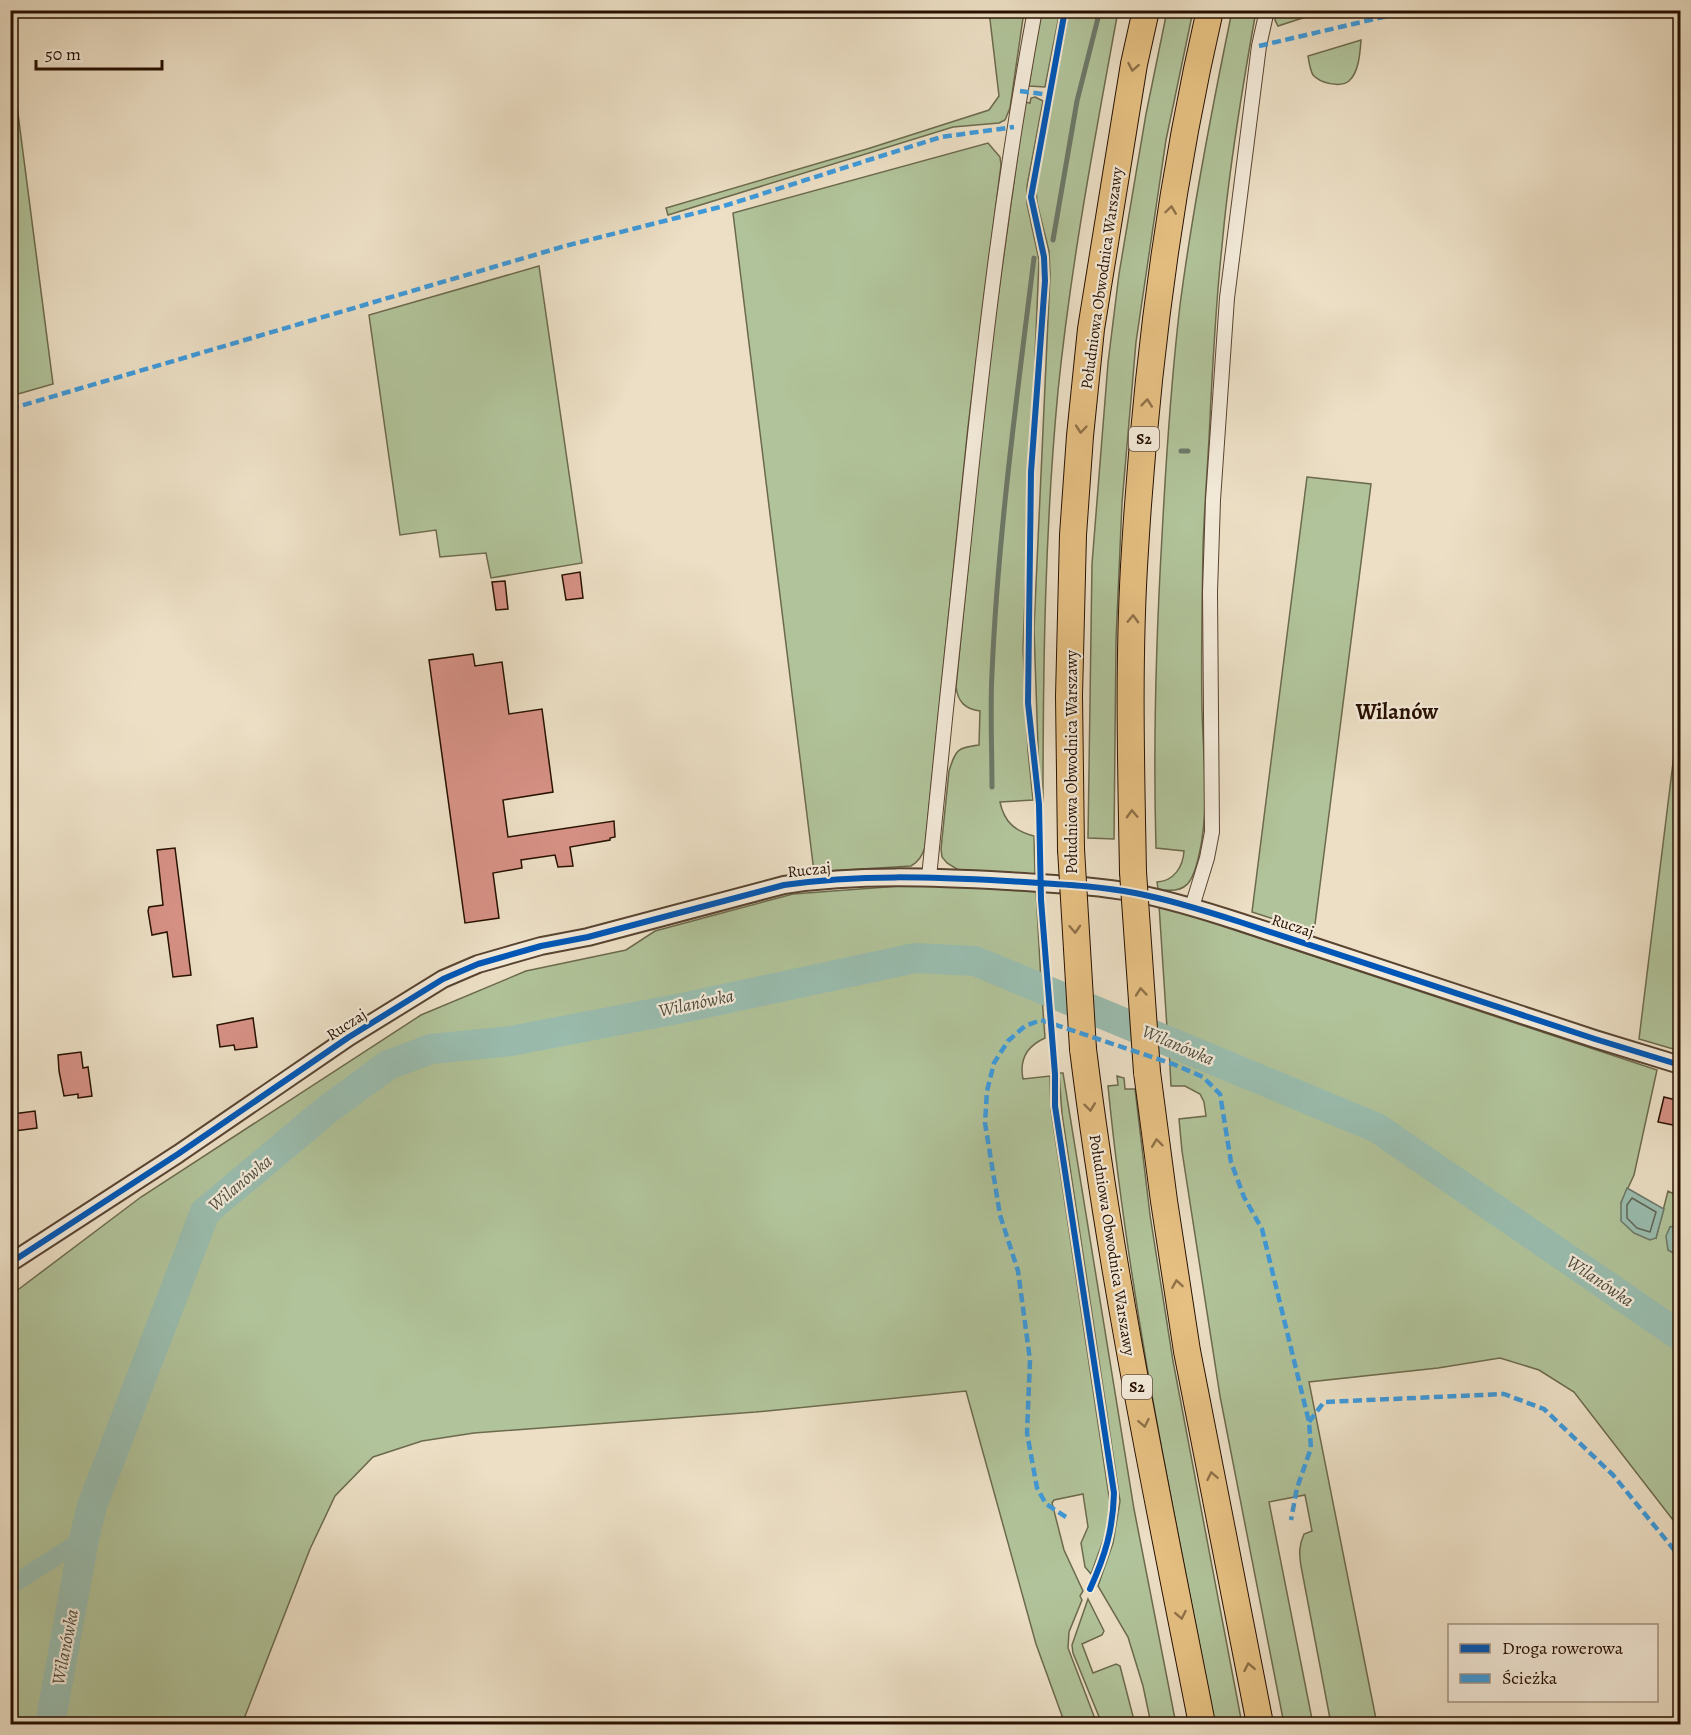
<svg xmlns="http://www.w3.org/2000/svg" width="1691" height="1735" font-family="Alegreya,serif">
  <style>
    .green { fill: #b1c39a; stroke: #6c6a4d; stroke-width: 1.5 }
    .water { fill: #9abdaf; stroke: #6c7869; stroke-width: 1.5 }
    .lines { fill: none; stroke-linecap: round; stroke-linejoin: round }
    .shore { stroke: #606658; stroke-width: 1.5 }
    .stream { stroke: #6c7869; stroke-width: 5 }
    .canal { stroke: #9abdaf; stroke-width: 18 }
    .river { stroke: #9abdaf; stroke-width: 30 }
    .building { fill: #d69185; stroke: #271000; stroke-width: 1.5 }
    .minor-casing { stroke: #584431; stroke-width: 16 }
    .tertiary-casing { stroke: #584431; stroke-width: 20 }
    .motorway-casing { stroke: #271000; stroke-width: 28 }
    .minor { stroke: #f3ead9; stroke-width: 14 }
    .tertiary { stroke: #f3ead9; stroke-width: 16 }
    .motorway { stroke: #e6c082; stroke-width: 26 }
    .motorway-bridge-casing { stroke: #271000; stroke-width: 28; stroke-linecap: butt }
    .motorway-bridge { stroke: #e6c082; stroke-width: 26 }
    .quiet { stroke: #3d9adc; stroke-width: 4.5; stroke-dasharray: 9 4.5; stroke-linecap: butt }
    .cycleway-casing { stroke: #f3ead9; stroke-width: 10 }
    .cycleway { stroke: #0057b8; stroke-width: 6 }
    .oneway { stroke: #907148 }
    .labels { text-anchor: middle; stroke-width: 4.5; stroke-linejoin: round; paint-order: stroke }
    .shield { fill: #f3ead9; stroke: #645141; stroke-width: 1.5 }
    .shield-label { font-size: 15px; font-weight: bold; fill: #271000 }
    .street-label { font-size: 16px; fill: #271000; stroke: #f3ead9 }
    .water-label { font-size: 18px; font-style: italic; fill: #4f4d3d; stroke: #f3ead9 }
    .district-label { font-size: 22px; font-weight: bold; fill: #271000; stroke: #f3ead9 }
  </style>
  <rect width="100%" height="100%" fill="#ecdfc5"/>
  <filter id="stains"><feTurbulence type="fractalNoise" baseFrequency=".00333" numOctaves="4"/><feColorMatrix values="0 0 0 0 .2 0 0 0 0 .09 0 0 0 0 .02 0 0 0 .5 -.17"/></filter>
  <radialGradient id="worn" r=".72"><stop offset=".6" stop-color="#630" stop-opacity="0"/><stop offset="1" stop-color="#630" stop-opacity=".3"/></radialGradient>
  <path class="green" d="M989,11H1024L1010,108L1005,120L999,123L953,127L668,215L666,208L867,149L989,110L999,96Z
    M1040,11H1060L1045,87L1029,86Z
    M1069,11H1118C1095,137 1071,263 1058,391C1045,528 1043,665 1043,803L1039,776L1034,629L1050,275L1049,251L1037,203L1036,189Z
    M1167,11H1193L1166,140L1136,342L1122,503L1116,640L1114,839L1088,838L1092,564L1108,363L1119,274L1146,114Z
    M1232,11H1256C1242,89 1229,167 1222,246C1215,310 1212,375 1209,439C1207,475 1204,512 1203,549C1202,602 1201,656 1202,709C1203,757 1210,808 1199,855C1193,882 1187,895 1158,889L1157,882C1174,881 1183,867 1184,851L1156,848C1153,744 1156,640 1162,536C1166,459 1171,382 1180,305C1193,206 1212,108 1232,11Z
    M1276,11V10L1324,11L1278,26L1275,20Z
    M1361,40C1360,53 1359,72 1349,81C1340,88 1320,83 1313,75C1310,70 1309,62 1308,56Z
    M10,52L53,384L11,396H10Z
    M1035,97L1043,101L1027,186V204L1039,260L1023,648L1028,751L1033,800L1000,802C1004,822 1015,831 1034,836L1035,876L960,871L947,863L942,857L941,849L949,771C956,749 957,748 979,745L980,711C965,709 958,702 956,687L987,376L1025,102L1030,103L1031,98Z
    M988,143L1000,157L1001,165L968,427L925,847C922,856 919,861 911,866L814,872L733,213Z
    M539,266L582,563L491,578L486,553L440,557L436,530L400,535L369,315Z
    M1307,477L1371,484L1314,932L1252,912Z
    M1680,706V1051L1639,1039Z
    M927,884L1036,890L1041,982C1011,968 982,955 949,951C909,946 844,966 803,974L805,988L928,965L959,968L1042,997L1045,1038C1027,1046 1019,1059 1023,1079L1050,1076L1051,1110L1110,1503L1107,1530L1091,1574L1085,1567L1081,1543L1088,1527L1083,1494L1054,1500L1052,1503L1064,1550L1083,1591L1080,1596L1082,1600L1069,1632L1068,1648L1097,1724H1065L1036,1644L966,1391L756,1412L474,1433L422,1441L373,1457L335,1496L310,1549L242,1724H11V1295L141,1197L421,1015L526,971L626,950L655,931L793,894Z
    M1159,905L1657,1070L1634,1175L1621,1203L1656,1238L1668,1191L1680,1197V1225L1670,1227L1674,1255L1680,1257V1529L1574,1392L1539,1370L1500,1358L1438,1368L1309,1382L1377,1724H1331L1301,1566C1299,1554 1299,1545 1304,1534L1312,1531L1305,1495L1269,1502L1313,1724H1284L1220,1396L1182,1151L1179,1119L1206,1116L1204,1102L1200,1094L1185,1086H1171L1169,1047L1238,1074V1063L1223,1054L1167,1028Z
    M1059,1073H1063L1134,1509L1176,1724H1151L1143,1686L1128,1637L1098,1586L1113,1543L1120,1501L1062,1114Z
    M1117,1076L1124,1078L1125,1089H1135L1150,1215L1173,1361L1242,1724H1215C1174,1513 1129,1301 1108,1086L1118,1085Z
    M1088,1599L1104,1631L1102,1635L1082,1644L1093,1673L1116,1664L1120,1666L1135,1724H1102L1073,1653L1072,1645Z"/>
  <path class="water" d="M1627,1188L1664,1209L1656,1238L1650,1240L1634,1233L1621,1221V1203Z
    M1680,1225V1257L1668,1250L1666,1236L1670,1227Z"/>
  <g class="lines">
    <path class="shore" d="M1632,1198L1656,1212L1650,1232L1637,1228L1627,1218V1205Z"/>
    <path class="stream" d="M1053,240L1077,101L1100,10
      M1181,451H1188
      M992,787C992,749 990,711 992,673C998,534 1017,396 1034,258"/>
    <path class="canal" d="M10,1586L84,1539"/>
    <path class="river" d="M50,1724L84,1539L92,1506L205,1212L328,1109L388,1065L431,1049L511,1041L687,1007L915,958L975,961L1377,1128L1680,1336"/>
  </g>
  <path class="building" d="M580,572L583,598L566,600L562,575Z
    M505,581L508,609L496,610L492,582Z
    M473,654L475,666L502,662L509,714L542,709L553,792L503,800L508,837L614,821L615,837L610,838V840L570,847L573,866L558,867L555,855L521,860L522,868L493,873L499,918L465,923L429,660Z
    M175,848L191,975L173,977L167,932L152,935L148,911L149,907L163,905L157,850Z
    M253,1018L257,1047L235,1050L234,1045L220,1047L217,1025Z
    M81,1052L83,1068L88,1067L92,1096L78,1098V1094L64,1096L59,1071L58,1055Z
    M1664,1097L1680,1101L1678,1126L1658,1122Z
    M35,1111L37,1128L15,1131L13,1114Z"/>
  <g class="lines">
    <defs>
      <path id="minor" d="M929,877C940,764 952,652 964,539C982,362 1002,186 1035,10
        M1192,907L1207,858L1212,832L1210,592L1213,500L1227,298L1259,46L1267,10"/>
      <path id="tertiary" d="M10,1263L178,1154L349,1037L443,979L478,964L541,946L588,937L784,885C858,874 933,877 1007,881C1050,884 1093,885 1135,893C1171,900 1206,911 1240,922L1595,1039L1680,1065"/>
      <path id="motorway" d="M1071,849L1069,696L1073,535L1080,436L1091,329L1134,64L1146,10
        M1133,872C1131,765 1128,657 1135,550C1146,368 1169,188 1210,10
        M1083,1049C1111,1276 1158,1500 1202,1724
        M1147,1072L1164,1201L1187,1351L1260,1724"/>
    </defs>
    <use href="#minor" class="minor-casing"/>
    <use href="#tertiary" class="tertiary-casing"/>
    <use href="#motorway" class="motorway-casing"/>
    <use href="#minor" class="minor"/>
    <use href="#tertiary" class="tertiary"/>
    <use href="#motorway" class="motorway"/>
    <defs>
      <path id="motorway-bridge" d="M1071,849L1083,1049
        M1133,872L1147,1072"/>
    </defs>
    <use href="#motorway-bridge" class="motorway-bridge-casing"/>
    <use href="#motorway-bridge" class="motorway-bridge"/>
    <path class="quiet" d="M1259,46L1413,10
      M1020,91L1049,95
      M10,409L565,246L724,206L941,137L1014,127
      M1309,1422L1324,1402L1504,1394L1544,1409L1613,1475L1680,1557
      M1066,1517L1046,1504L1037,1488L1027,1433L1030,1360L1018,1271L1000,1215L985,1123L987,1091L994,1063L1008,1041L1025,1026L1041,1020L1173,1064L1203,1077L1220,1094L1231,1162L1244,1197L1262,1229L1309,1422L1311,1448L1297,1488L1291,1520"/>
    <defs>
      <path id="cycleway" d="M1065,10L1031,197L1044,257L1045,281L1031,472L1028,703L1039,804L1041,900L1055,1074V1106L1114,1493C1113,1530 1105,1556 1090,1589
        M10,1263L178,1154L349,1037L443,979L478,964L541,946L588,937L784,885C858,874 933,877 1007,881C1050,884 1093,885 1135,893C1171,900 1206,911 1240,922L1595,1039L1680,1065"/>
    </defs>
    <use href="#cycleway" class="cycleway-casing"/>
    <use href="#cycleway" class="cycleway"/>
  </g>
  <defs><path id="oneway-chevron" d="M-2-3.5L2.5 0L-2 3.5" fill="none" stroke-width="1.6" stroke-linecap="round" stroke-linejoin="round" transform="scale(1.5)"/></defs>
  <g class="oneway">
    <use href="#oneway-chevron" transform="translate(1133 67) rotate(101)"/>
    <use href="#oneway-chevron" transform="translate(1171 210) rotate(-82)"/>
    <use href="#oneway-chevron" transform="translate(1147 403) rotate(-84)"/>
    <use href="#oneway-chevron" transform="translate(1081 429) rotate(95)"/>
    <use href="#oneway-chevron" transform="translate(1133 619) rotate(-88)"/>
    <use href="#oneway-chevron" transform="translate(1132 814) rotate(-92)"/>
    <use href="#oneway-chevron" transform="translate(1075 929) rotate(87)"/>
    <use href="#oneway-chevron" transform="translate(1141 992) rotate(-95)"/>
    <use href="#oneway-chevron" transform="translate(1090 1107) rotate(83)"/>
    <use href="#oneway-chevron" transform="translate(1157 1143) rotate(-97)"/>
    <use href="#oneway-chevron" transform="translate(1177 1284) rotate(-99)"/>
    <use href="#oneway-chevron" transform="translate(1144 1423) rotate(79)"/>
    <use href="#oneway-chevron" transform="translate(1212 1476) rotate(-101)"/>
    <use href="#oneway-chevron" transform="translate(1181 1615) rotate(79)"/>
    <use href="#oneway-chevron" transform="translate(1249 1667) rotate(-101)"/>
  </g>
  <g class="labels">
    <g class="shield">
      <rect x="1129" y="427" width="30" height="24" rx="4.5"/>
      <rect x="1122" y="1375" width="30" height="24" rx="4.5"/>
    </g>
    <g class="shield-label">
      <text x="1144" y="444">S2</text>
      <text x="1137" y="1392">S2</text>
    </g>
    <g class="street-label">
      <text transform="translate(1101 278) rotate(-82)" y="6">Południowa Obwodnica Warszawy</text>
      <text transform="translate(1071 762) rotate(-90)" y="6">Południowa Obwodnica Warszawy</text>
      <text transform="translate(809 869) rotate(-6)" y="6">Ruczaj</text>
      <text transform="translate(1293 925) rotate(18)" y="6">Ruczaj</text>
      <text transform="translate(346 1024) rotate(-33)" y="6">Ruczaj</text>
      <text transform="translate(1113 1245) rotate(81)" y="6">Południowa Obwodnica Warszawy</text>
    </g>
    <g class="water-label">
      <text transform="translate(696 1003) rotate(-12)" y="6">Wilanówka</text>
      <text transform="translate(1178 1045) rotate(23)" y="6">Wilanówka</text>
      <text transform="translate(240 1183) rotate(-40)" y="6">Wilanówka</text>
      <text transform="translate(1600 1281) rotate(34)" y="6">Wilanówka</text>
      <text transform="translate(65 1647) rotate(-79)" y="6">Wilanówka</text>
    </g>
    <g class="district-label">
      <text x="1397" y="719">Wilanów</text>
    </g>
  </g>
  <rect width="1691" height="1735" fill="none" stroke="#ecdfc5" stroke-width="36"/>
  <rect x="12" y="12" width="1667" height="1711" fill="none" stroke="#271000" stroke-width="3"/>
  <rect x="18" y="18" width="1655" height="1699" fill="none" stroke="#271000" stroke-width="1.5"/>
  <rect x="1448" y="1624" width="210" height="78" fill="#f3ead9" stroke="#a19382" stroke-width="1.5"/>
  <rect x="1460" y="1644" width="30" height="9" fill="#0057b8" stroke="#a19382" stroke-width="1.5"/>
  <text x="1502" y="1654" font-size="18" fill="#271000">Droga rowerowa</text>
  <rect x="1460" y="1674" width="30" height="9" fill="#3d9adc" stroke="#a19382" stroke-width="1.5"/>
  <text x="1502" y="1684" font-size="18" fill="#271000">Ścieżka</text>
  <path d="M36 60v9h126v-9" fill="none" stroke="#271000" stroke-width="3"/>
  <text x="45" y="60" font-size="18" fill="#271000" stroke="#f3ead9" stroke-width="4.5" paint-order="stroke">50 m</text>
  <rect width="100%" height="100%" filter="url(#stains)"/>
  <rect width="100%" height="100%" fill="url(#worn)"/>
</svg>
